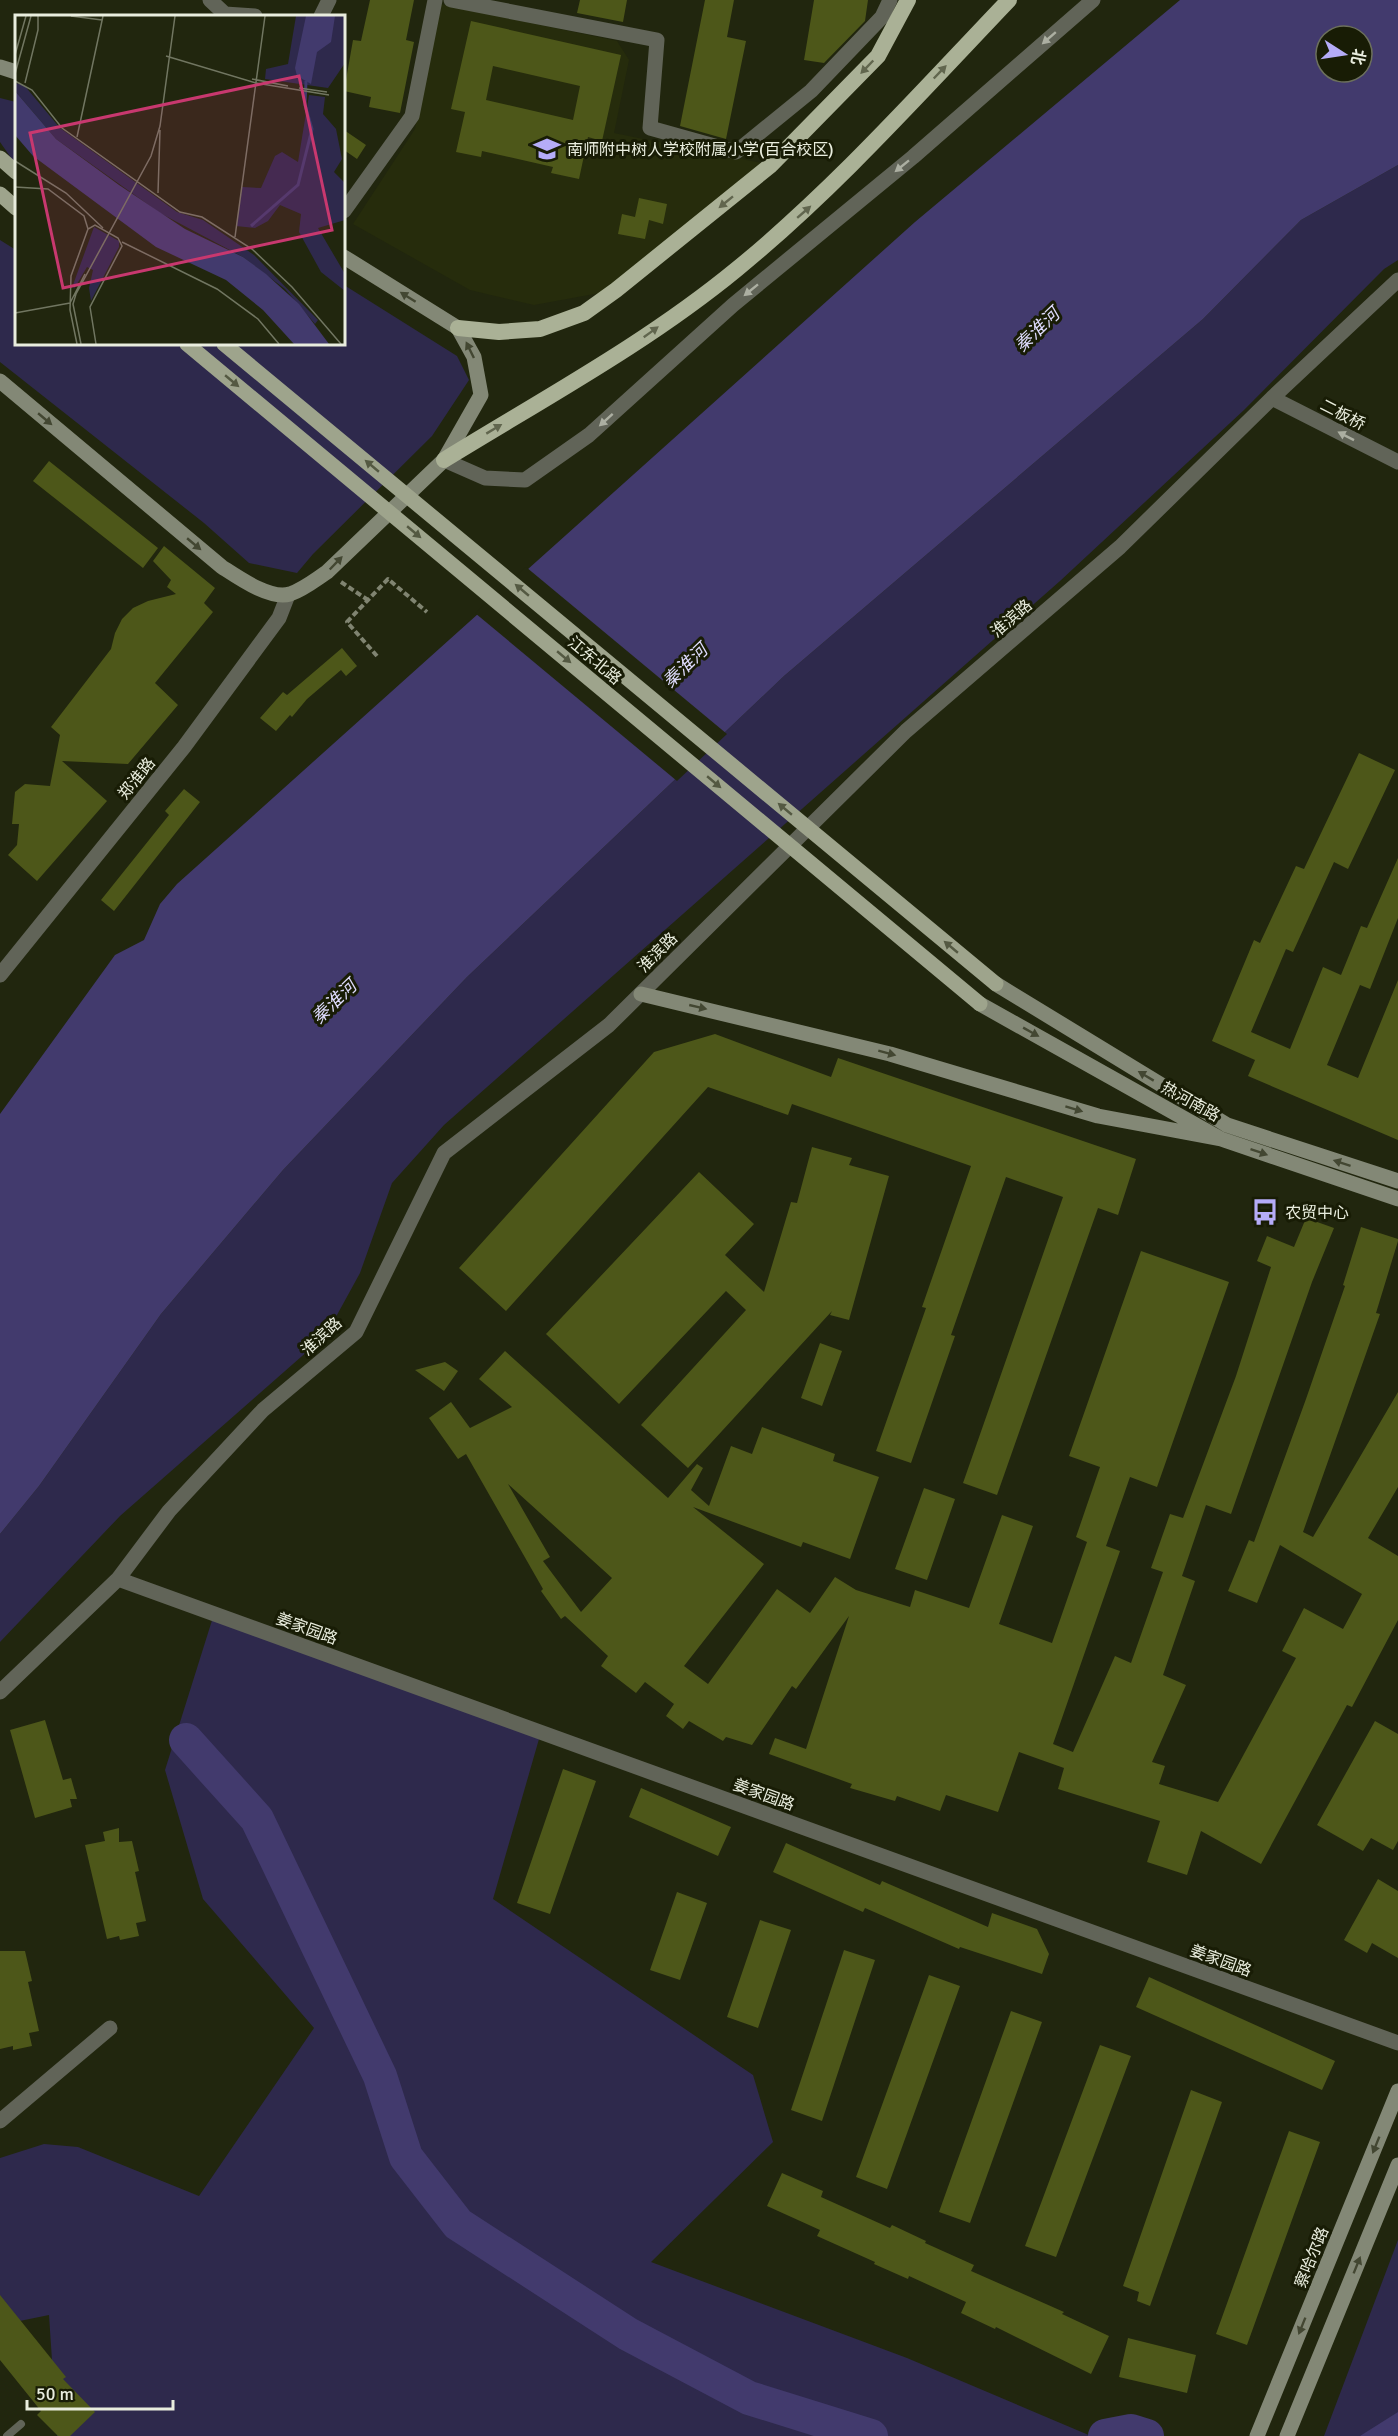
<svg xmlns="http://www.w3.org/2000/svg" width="1398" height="2436" font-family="Signika,'Noto Sans SC',sans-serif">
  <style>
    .built { fill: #262c0c }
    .green { fill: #2e294c }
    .water { fill: #423a6d; fill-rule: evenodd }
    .pier { fill: #21260e }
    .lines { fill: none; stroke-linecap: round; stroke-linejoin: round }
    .river { stroke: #423a6d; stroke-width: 34 }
    .building { fill: #4d5719; fill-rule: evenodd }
    .path { stroke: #808471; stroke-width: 4; stroke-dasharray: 6 3; stroke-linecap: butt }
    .service { stroke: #616458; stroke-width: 8 }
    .minor { stroke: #616458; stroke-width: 15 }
    .tertiary { stroke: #616458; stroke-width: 15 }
    .secondary { stroke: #838876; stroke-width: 15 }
    .primary { stroke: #9ea48c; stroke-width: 15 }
    .trunk { stroke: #aab196; stroke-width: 16 }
    .primary-bridge { stroke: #9ea48c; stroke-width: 15 }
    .oneway { fill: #acafa2 }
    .oneway2 { fill: #61664e }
    .oneway3 { fill: #434732 }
    .oneway4 { fill: #545942 }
    .labels { text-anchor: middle; stroke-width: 6; stroke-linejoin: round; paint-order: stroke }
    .poi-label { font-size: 16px; fill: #e9edde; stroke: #181c05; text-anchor: start }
    .street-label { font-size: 16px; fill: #e9edde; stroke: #181c05 }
    .water-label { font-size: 18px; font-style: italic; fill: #dedbfd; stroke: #181c05 }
    .inset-river { fill: none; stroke: #423a6d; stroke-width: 3 }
    .inset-road { fill: none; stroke: #717661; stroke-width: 1.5 }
    .view { fill: #c8386f; fill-opacity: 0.15; stroke: #c8386f; stroke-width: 3 }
    .inset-edge { fill: none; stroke: #e9edde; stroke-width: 3 }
  </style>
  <rect width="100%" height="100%" fill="#21260e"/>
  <path class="built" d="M440,4L617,41L629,60L614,133L771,165L616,290L534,305L470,290L353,224L415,129Z"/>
  <path class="green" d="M0,98L16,102V165L0,142Z
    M1398,165V260L1384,269L1244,410L1060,581L444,1125L392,1183L360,1273L326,1335L120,1516L0,1642V1534L39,1486L161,1314L283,1170L467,977L784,676L1203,319L1301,220Z
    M0,240L16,250V344H344V285L457,356L469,380L432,436L313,554L297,573L249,563L204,523L0,362Z
    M214,1614L541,1732L493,1899L753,2075L773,2142L651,2262L907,2358L1091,2436H57L49,2315L0,2325V2158L44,2144L78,2147L199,2196L314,2028L203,1899L165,1770Z
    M1398,2240V2436H1324Z"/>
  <path class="water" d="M1180,0H1398V165L1301,220L1203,319L784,676L467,977L283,1170L161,1314L39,1486L0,1534V1114L115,955L144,940L160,904L177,884L915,222ZM1326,36H1362V72H1326Z
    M1398,2412V2436H1360Z"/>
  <path class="pier" d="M526,567L727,734L677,781L475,613Z"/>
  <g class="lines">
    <path class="river" d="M186,1740L257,1819L380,2076L406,2157L458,2224L628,2334L749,2398L871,2436
      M1105,2436L1131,2431L1147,2436"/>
  </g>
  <path class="building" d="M370,0H414L406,40L414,42L400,113L369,107L371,97L344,91L353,40L361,41Z
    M580,0H627L623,22L577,13Z
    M705,0H734L727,37L746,41L726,139L680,126Z
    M814,0H868L865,21L824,63L804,60Z
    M471,21L621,55L602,141L588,137L579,179L551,173L553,167L482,151L481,157L456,152L465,112L451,109ZM493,66L580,86L573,120L486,100Z
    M344,130L366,145L357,159L344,150Z
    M639,198L667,204L663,224L649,220L645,239L618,234L622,214L635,217Z
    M49,461L158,548L143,568L33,481Z
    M164,546L215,588L204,603L213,612L155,683L178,705L128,764L62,761L107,801L37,881L8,855L17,845L19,824H12L15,792L25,784L50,786L60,735L51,727L111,649L115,633L122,619L133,608L148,601L176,594L167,587L171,580L153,561Z
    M342,648L357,666L346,676L341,670L307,699L292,717L290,715L276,731L260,718L283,692L287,695Z
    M1359,753L1395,770L1348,869L1334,862L1293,952L1286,949L1251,1032L1290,1049L1323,967L1341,975L1361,926L1367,928L1398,858V918L1370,989L1360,985L1327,1065L1358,1078L1398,980V1140L1248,1076L1255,1060L1212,1041L1254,940L1260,943L1296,866L1304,869Z
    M184,789L200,802L114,911L101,900L169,815L165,811Z
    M715,1034L831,1077L838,1058L1136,1159L1118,1215L1098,1208L997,1495L963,1483L1063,1197L1006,1177L951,1335L955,1336L911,1463L876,1451L926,1308L922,1307L971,1166L792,1104L788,1115L708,1087L506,1311L459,1268L654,1052Z
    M812,1147L852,1158L849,1165L889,1176L849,1320L830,1315L832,1311L688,1468L641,1425L746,1310L726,1291L619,1404L546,1334L699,1172L754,1224L725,1255L764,1292L791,1202L797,1203Z
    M1306,1218L1334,1228L1312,1282L1231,1514L1206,1505L1182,1576L1195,1581L1163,1675L1186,1685L1152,1762L1165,1766L1159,1784L1218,1802L1296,1658L1282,1651L1304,1608L1343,1629L1362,1594L1280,1545L1257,1603L1228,1591L1249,1540L1254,1542L1306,1399L1345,1286L1343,1285L1361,1227L1398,1239V1241L1376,1313L1380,1314L1303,1532L1313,1537L1398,1392V1487L1368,1538L1398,1556V1620L1352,1707L1347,1705L1261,1864L1201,1831L1187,1875L1147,1862L1160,1821L1058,1789L1064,1768L1019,1752L998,1812L946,1795L940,1811L897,1796L895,1801L850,1788L852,1784L769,1754L775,1738L806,1749L849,1616L796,1689L792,1686L752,1745L726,1737L723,1741L689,1721L683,1729L666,1716L674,1704L645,1682L636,1693L601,1666L608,1656L565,1616L561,1619L541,1591L543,1589L466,1454L458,1459L429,1418L451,1402L470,1428L512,1407L479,1379L505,1351L668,1498L697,1464L703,1468L691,1490L709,1506L731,1446L752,1454L762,1427L835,1454L833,1461L879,1477L850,1559L803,1542L801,1547L693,1507L764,1564L684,1666L708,1684L777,1589L810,1613L835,1577L856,1590L910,1607L915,1590L969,1608L1002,1515L1033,1526L999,1624L1052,1643L1087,1542L1076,1537L1100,1467L1069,1456L1141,1251L1229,1282L1157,1487L1130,1477L1106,1546L1120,1551L1053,1744L1073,1752L1115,1656L1131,1663L1163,1572L1151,1568L1170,1514L1183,1518L1236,1376L1271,1267L1257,1261L1267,1236L1294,1247ZM508,1484L612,1578L581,1612L543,1561L550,1557Z
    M820,1343L842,1351L822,1406L801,1398Z
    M445,1362L458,1371L444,1391L415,1370Z
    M924,1488L955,1499L927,1580L895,1569Z
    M45,1720L63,1780L71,1778L77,1799H70L72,1807L35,1818L10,1730Z
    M1375,1721L1398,1734V1841L1393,1850L1371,1838L1363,1851L1317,1825Z
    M563,1769L596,1781L550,1914L517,1903Z
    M641,1788L731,1827L718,1856L629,1817Z
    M119,1828V1842L132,1841L139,1871L135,1872L146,1921L136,1923L139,1936L120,1940L119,1936L107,1939L85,1845L105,1841L103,1832Z
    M786,1843L880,1885L882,1881L988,1927L992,1913L1037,1929L1049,1954L1042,1974L960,1947L959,1949L865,1908L863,1912L773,1872Z
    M1378,1879L1398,1891V1958L1372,1943L1367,1953L1344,1940Z
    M677,1892L707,1903L680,1980L650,1970Z
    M760,1920L791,1930L758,2028L727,2017Z
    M844,1950L875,1960L822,2121L791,2110Z
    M0,1951H25L32,1981L28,1982L39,2031L29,2033L32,2046L13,2050V2046L0,2049Z
    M929,1975L960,1986L887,2189L856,2177Z
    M1149,1977L1335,2061L1322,2090L1136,2007Z
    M1011,2011L1042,2022L970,2223L939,2212Z
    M1100,2045L1131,2056L1056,2257L1025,2246Z
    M1191,2090L1222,2102L1150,2306L1137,2301L1139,2292L1123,2286Z
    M1289,2131L1320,2142L1247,2345L1216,2334Z
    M782,2173L823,2191L821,2197L890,2228L892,2225L926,2241L925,2243L974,2265L971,2271L1064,2312L1062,2314L1109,2336L1091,2374L996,2327L995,2329L961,2313L966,2302L909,2276L908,2279L874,2264L875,2262L817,2236L820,2230L767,2206Z
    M0,2295L66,2377L63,2379L95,2412L70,2436H58L37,2415L41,2411L0,2360Z
    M1128,2338L1196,2355L1187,2393L1119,2377Z"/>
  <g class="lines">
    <path class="path" d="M341,582L368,600
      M377,656L347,622L388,579L427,612"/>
    <path class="service" d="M7,2436L21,2424"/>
    <path class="minor" d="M210,0L225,14L255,16
      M451,0L657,40L650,128L736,152L811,91L882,17L890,0
      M321,16L329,0
      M344,211L412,116L435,0
      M444,460L485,478L525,480L589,435L733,305L913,157L1093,0
      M0,2121L110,2028"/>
    <path class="tertiary" d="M1272,398L1398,462
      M0,975L184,747L279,618L288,595
      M118,1579L1398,2043
      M0,1692L118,1579L169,1511L263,1410L356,1332L444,1153L609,1025L906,731L1120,547L1272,398L1398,280"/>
    <path class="secondary" d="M0,67L16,72
      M0,381L222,567C239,578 270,600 290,594C304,589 315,580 327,572L444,460L481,395L474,357L458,328L344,257
      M996,984L1227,1125L1398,1181
      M641,994L890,1054L1098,1116L1221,1139
      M980,1004L1221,1139L1398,1199
      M1257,2436L1398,2091
      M1287,2436L1398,2165"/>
    <path class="primary" d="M0,158L16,172
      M0,194L16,208"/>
    <path class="trunk" d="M458,328L499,332L540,329L584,313L616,290L771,165L878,56L908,0
      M444,460C543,399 647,343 737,269C836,188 921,92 1009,0"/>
    <path class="primary-bridge" d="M187,344L980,1004
      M224,344L996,984"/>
  </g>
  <defs><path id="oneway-solid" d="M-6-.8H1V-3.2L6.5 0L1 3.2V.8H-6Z" transform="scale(1.5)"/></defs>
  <g class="oneway">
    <use href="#oneway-solid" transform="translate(1049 38) rotate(139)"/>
    <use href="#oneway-solid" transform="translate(902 166) rotate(141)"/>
    <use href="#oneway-solid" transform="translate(751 290) rotate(141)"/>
    <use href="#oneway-solid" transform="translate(606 420) rotate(138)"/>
    <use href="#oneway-solid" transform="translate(1346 436) rotate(-153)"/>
  </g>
  <g class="oneway2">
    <use href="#oneway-solid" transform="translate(867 67) rotate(134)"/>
    <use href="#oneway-solid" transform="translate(940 72) rotate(-46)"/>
    <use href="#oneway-solid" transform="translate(726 202) rotate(141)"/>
    <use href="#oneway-solid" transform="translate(804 212) rotate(-41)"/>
    <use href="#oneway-solid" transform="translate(651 332) rotate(-36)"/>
    <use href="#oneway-solid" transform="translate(494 429) rotate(-31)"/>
  </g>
  <g class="oneway3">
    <use href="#oneway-solid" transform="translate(408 297) rotate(-148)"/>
    <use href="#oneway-solid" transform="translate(470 350) rotate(-116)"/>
    <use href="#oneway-solid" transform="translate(45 419) rotate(40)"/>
    <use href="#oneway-solid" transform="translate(194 544) rotate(40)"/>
    <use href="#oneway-solid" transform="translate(336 563) rotate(-46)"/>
    <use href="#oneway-solid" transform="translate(698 1007) rotate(13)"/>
    <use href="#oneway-solid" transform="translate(1031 1032) rotate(29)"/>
    <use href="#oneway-solid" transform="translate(887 1053) rotate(15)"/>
    <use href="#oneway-solid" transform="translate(1146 1076) rotate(-149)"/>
    <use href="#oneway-solid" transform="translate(1074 1109) rotate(17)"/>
    <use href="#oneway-solid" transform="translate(1259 1152) rotate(19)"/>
    <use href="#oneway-solid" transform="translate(1342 1163) rotate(-162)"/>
    <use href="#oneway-solid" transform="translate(1376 2145) rotate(112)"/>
    <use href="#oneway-solid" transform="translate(1357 2265) rotate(-68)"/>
    <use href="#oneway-solid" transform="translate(1302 2326) rotate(112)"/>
  </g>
  <g class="oneway4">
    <use href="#oneway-solid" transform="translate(232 381) rotate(40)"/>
    <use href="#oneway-solid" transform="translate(372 466) rotate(-140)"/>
    <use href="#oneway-solid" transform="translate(414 532) rotate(40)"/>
    <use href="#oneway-solid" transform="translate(522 590) rotate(-140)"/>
    <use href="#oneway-solid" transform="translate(564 657) rotate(40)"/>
    <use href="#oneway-solid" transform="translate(714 782) rotate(40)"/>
    <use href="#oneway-solid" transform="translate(785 809) rotate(-140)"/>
    <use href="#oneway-solid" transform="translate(951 947) rotate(-140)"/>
  </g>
  <defs>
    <symbol id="school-bare" viewBox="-9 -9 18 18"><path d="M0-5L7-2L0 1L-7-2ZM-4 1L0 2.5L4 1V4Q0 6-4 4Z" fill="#b5acf8" stroke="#181c05" stroke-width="2.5" paint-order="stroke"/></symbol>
    <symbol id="bus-bare" viewBox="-9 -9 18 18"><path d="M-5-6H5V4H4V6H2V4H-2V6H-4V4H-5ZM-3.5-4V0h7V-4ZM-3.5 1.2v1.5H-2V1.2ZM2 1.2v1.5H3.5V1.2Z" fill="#b5acf8" stroke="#181c05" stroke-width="2.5" paint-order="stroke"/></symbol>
  </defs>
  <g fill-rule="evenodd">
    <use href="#school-bare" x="528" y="130" width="38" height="38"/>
    <use href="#bus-bare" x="1246" y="1193" width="38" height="38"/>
  </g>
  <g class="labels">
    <g class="poi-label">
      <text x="567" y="155">南师附中树人学校附属小学(百合校区)</text>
      <text x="1285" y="1218">农贸中心</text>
    </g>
    <g class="street-label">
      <text transform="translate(1343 414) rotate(27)" y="6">二板桥</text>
      <text transform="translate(1011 618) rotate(-41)" y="6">淮滨路</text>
      <text transform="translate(595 660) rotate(40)" y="6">江东北路</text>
      <text transform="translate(136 778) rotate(-51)" y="6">郑淮路</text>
      <text transform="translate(657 952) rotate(-45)" y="6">淮滨路</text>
      <text transform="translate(1191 1101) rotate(29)" y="6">热河南路</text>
      <text transform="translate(321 1336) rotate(-42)" y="6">淮滨路</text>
      <text transform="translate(307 1628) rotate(20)" y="6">姜家园路</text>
      <text transform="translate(764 1794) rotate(20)" y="6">姜家园路</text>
      <text transform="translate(1221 1960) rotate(20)" y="6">姜家园路</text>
      <text transform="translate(1311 2257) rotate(-68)" y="6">察哈尔路</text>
    </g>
    <g class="water-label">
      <text transform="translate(1037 330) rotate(-44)" y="6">秦淮河</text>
      <text transform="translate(685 666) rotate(-44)" y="6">秦淮河</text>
      <text transform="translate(334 1002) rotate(-44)" y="6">秦淮河</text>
    </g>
  </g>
  <g transform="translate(15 15)">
    <rect width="330" height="330" fill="#21260e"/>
    <path d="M281,1H330V48L313,73L250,64L251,54L273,49ZM0,68L9,70L45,113L162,197L188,205L239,240L303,305L300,309L270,274L228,242L145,198L41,124L0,76ZM294,80L310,82L308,99L321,114L327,144L319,157L330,168V205L303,213L330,259V276L306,257L284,217L286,199L265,190L253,206L240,213L221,211L227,172L246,173L260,141L267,137L283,147ZM79,212L104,226V232L76,286L74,273L78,255L72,252L59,274L58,270Z" fill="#2e294c"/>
    <path d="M291,1H320L316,27L302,37L296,69L282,61L280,53ZM0,76L41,124L104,170L170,214L228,242L251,259L284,289L314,329H279L248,295L211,265L141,232L18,141L0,120Z" fill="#423a6d"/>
    <path class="inset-river" d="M236,211L283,170L297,114L290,90L291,66"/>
    <path class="inset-road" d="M56,1L87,5M0,40L11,1M151,41L241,68L314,80M0,59L16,1M237,64L273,71M0,66L17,75L47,113L165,197L187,202L237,234L277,272L326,329M10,68L23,15V1M284,73L312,77M62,122L88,1M0,146L51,178L88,213M0,172L33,174L69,201L73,214M143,178L145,115M220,222L250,1M107,227L202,274L243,304L264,329M55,288L70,259M0,298L55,288M62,329L55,295L56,261L73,214L80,210L103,223L107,231L75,292L81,329M66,329L58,289L61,279L136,141L145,111L160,1"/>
    <path class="view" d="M284,61L317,215L48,273L15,118Z"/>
    <rect width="330" height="330" class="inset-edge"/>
  </g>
  <g transform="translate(1344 54) rotate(102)"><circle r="28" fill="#181c05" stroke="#6c705c" stroke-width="1.5"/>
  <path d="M0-4.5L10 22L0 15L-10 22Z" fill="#b5acf8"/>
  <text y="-9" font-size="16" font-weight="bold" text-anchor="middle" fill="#e9edde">北</text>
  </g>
  <path d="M27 2400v9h146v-9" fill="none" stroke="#e9edde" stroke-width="3"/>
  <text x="36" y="2400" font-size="18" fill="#e9edde" stroke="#181c05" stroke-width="4.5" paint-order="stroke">50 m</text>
</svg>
